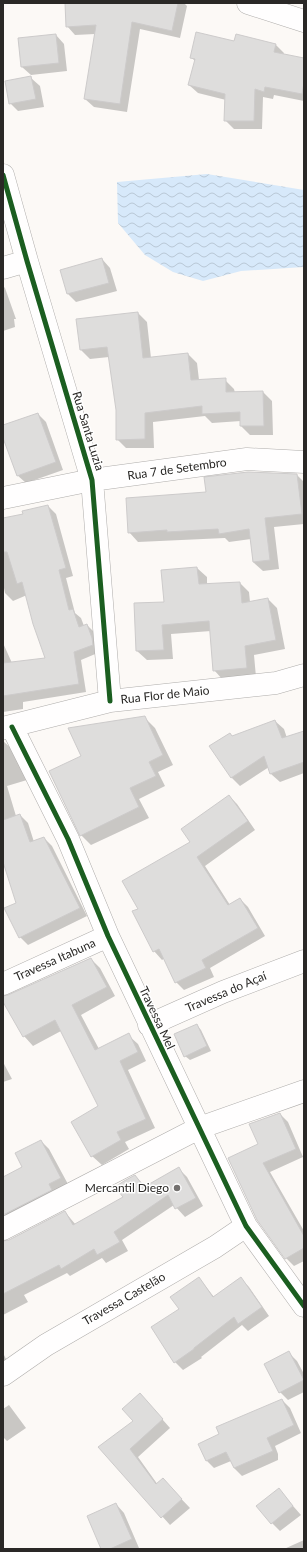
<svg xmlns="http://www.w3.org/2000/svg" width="307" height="1552" font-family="Lato,sans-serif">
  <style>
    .water { fill: url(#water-waves) }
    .shadow { fill: #0003 }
    .building { fill: #dedddc; stroke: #cdcbcb }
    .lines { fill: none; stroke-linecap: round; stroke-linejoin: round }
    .street-casing { stroke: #afadab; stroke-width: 23 }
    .street { stroke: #fffefe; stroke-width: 22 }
    .cycleway-casing { stroke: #fff; stroke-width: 8 }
    .cycleway { stroke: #1b5e20; stroke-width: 5 }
    .poi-dot { fill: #74716f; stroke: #fff; stroke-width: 1.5 }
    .labels { text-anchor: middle; stroke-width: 3; stroke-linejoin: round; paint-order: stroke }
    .street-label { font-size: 12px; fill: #2a2826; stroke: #fff }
    .poi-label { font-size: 12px; fill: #2a2826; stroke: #fff; text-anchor: end }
  </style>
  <defs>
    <pattern id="water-waves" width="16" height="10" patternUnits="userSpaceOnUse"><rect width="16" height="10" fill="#d7e9fa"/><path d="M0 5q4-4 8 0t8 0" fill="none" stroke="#b9c8d6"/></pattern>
  </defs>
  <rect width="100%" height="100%" fill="#fcf9f6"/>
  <path class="water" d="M207,174L304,190V267L241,271L203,281L173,272L145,255L118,223L117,182Z"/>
  <path class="shadow" d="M66,3H184L187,6L180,38L140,29L127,112L94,107L85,99L95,34L75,35L67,26Z
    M56,35L64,44L67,71L31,75L22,67Z
    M235,42L275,44L284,53L283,55L304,59V101L274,95L273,99L263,97L262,129H234L225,120L226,100L198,93L189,85L195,61L192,58Z
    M31,78L40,86L44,107L18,111L10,103Z
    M102,259L110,268L117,291L76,302L68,294Z
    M3,286L5,288L16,319H14L15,327L3,331Z
    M138,313L147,322L151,358L188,354L197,363L199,380H225L234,389L235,393L263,392L272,401L273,435H250L241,426V421L212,423L205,416L153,422L154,448H126L117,439V410L109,357L90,359L81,350Z
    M38,414L46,422L63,470L26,483L17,475L3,435V426Z
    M297,475L304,482V524L274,527L279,569L263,571L253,562L251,539L229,542L225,538L138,542L129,532L207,493Z
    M48,506L56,514L73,576L66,578L75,613L81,618L84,626L87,625L95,633L100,652L81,660L86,692L23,702V709L3,712V643L12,663L47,659L27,595L13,601L5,593L3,583V519L24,514Z
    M197,568L207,577V585L240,583L249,592L250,602L268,599L277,608L285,649L254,655L256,677L223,680L214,670L211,631L171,634L173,659L147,660L137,651L135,604L165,603Z
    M145,718L155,728L173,765L158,772L165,786L139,799L149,818L91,845L81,835L83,756Z
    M275,721L284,729L287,738L304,732V773L280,782L271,774L269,767L240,786L231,777L232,737Z
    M3,741L12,749L27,780L7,786L16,816L20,815L28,823L34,842L44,838L52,846L87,916L28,945L20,937L17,903L3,859Z
    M229,796L237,804L255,830L205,866L230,905L240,899L248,907L265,936L210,968L214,977L184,990L176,982L165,958L162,960L154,951L139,909Z
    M91,959L100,968L115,996L81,1015L99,1049L128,1035L138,1044L146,1061L128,1070L155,1128L125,1142L129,1149L102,1165L92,1156L100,1107L61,1031L33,1046L24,1036L3,1000Z
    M197,1025L201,1030L211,1051L190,1060L185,1056Z
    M3,1062L12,1079L3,1082Z
    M280,1114L288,1122L303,1157L270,1172L304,1231V1261L294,1266L286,1258L258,1219L260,1144Z
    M41,1141L49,1149L69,1186L13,1223L3,1212V1178L23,1168Z
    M179,1169L187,1177L203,1206L185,1217L174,1205L122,1240L128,1251L106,1263L102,1258L70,1276L67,1273L24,1295L28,1302L3,1315V1244L65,1212L76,1225L124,1198L135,1176L146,1187Z
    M199,1278L214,1297L241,1279L249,1287L269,1316L248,1331L242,1325L201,1357L202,1358L183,1370L175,1362L181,1310Z
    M288,1352L297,1361L304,1374V1392L288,1400L280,1392Z
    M3,1353L7,1361L3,1362Z
    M282,1400L290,1408L301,1433L275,1446L278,1454V1460L242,1476L234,1468L231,1461L214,1468L206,1460L220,1435Z
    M148,1403L170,1428L138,1457L158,1485L170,1487L190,1508L170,1525L100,1447L135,1421Z
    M9,1405L26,1428L7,1441L3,1437V1409Z
    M279,1490L301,1515L280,1531L272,1523Z
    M116,1504L124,1513L139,1548L102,1549Z
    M304,1540V1549H284Z"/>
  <path class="building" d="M65,3H178L172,31L132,22L120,104L84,99L96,25L66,27Z
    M196,32L234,41L236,34L276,44L274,52L304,58V83L302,94L265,87L264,92L255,89L254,121H224L225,94L188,85L195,59L190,58Z
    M56,34L59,63L21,67L18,38Z
    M31,76L36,99L9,104L5,81Z
    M102,258L109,283L67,294L60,270Z
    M138,312L143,358L188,353L191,380L226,378V392L263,391L264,426H240V412L202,414V406L145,413V439L116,440V410L107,347L80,350L76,319Z
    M38,413L56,462L17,476L3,438V425Z
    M248,472L297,474L302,514L265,518L270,560L253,562L249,529L219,534L218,529L167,532V530L128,533L126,498L206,492L204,477Z
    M48,505L66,568L59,570L69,610L73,609L79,627L87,624L92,638L93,645L74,652L79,684L3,696V663L45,658L33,624L22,582L17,584L7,552H3V518L23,514L22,511Z
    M197,567L199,584L240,582L242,603L268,598L276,640L245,646L247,668L213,671L209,621L162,625L164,650L136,651L134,603L164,602L161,570Z
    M145,716L163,755L149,762L156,776L130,788L139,807L80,836L49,771L81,756L68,728Z
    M275,720L282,738L304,731V762L270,774L264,756L231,778L209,746L230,733L232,736Z
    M229,795L248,821L197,857L228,905L240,898L258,928L202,960L206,968L175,983L159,949L153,952L132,911L138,909L122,881L190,842L181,829Z
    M20,814L30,842L44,837L80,908L19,938L4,908L16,903L3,862V820Z
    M91,958L107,987L72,1005L95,1050L129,1033L138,1052L120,1061L146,1119L117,1132L121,1140L91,1157L71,1122L98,1106L55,1020L23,1037L3,1002V996L8,995Z
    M197,1024L207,1046L184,1057L174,1034Z
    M280,1113L296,1149L263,1163L304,1236V1248L285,1259L257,1220L228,1158L258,1144L249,1124Z
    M41,1140L61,1178L49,1184L52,1190L3,1215V1177L22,1167L15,1153Z
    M179,1167L196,1198L175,1209L168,1195L114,1232L120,1242L97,1255L94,1249L61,1269L59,1265L3,1294V1241L9,1240L65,1211L73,1225L123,1197L115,1187L124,1181L135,1175L144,1187Z
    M199,1277L213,1297L241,1277L262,1307L238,1324L234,1317L194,1348V1349L174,1363L151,1327L179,1309L170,1297Z
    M289,1351L304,1380L279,1393L264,1364Z
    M140,1393L163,1419L130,1449L156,1484L163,1478L182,1499L161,1518L98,1447L133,1421L122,1409Z
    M282,1399L294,1425L267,1438L273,1451L234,1468L226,1452L206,1461L198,1444L219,1434L216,1427Z
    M279,1488L293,1506L271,1524L256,1506Z
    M116,1503L132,1539L110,1549H101L87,1516Z"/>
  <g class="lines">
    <defs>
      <path id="street" d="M248,3L304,21
        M3,175L27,261L92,480L110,701
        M3,268L27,261
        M3,498L92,480L247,459L304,462
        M12,727L68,839L108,936L246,1226L304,1306
        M3,728L110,701L276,683L304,675
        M3,984L108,936
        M149,1025L223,992L304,961
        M3,1229L199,1128L304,1091
        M3,1375L46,1345L215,1247L246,1226"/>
    </defs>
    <use href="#street" class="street-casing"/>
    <use href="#street" class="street"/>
    <defs>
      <path id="cycleway" d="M3,175L27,261L92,480L110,701
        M12,727L68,839L108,936L246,1226L304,1306"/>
    </defs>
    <use href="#cycleway" class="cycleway-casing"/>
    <use href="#cycleway" class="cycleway"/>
  </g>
  <circle class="poi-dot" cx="177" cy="1188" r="4"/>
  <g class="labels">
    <g class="street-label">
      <text transform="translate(88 431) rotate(73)" y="4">Rua Santa Luzia</text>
      <text transform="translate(177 469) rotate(-8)" y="4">Rua 7 de Setembro</text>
      <text transform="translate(165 695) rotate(-6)" y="4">Rua Flor de Maio</text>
      <text transform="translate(55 960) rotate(-24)" y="4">Travessa Itabuna</text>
      <text transform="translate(226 992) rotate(-23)" y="4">Travessa do Açaí</text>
      <text transform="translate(157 1018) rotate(65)" y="4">Travessa Mel</text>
      <text transform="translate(124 1299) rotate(-30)" y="4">Travessa Castelão</text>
    </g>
    <g class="poi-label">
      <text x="169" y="1192">Mercantil Diego</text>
    </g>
  </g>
  <rect width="307" height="1552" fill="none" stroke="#2a2826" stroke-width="8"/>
</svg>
